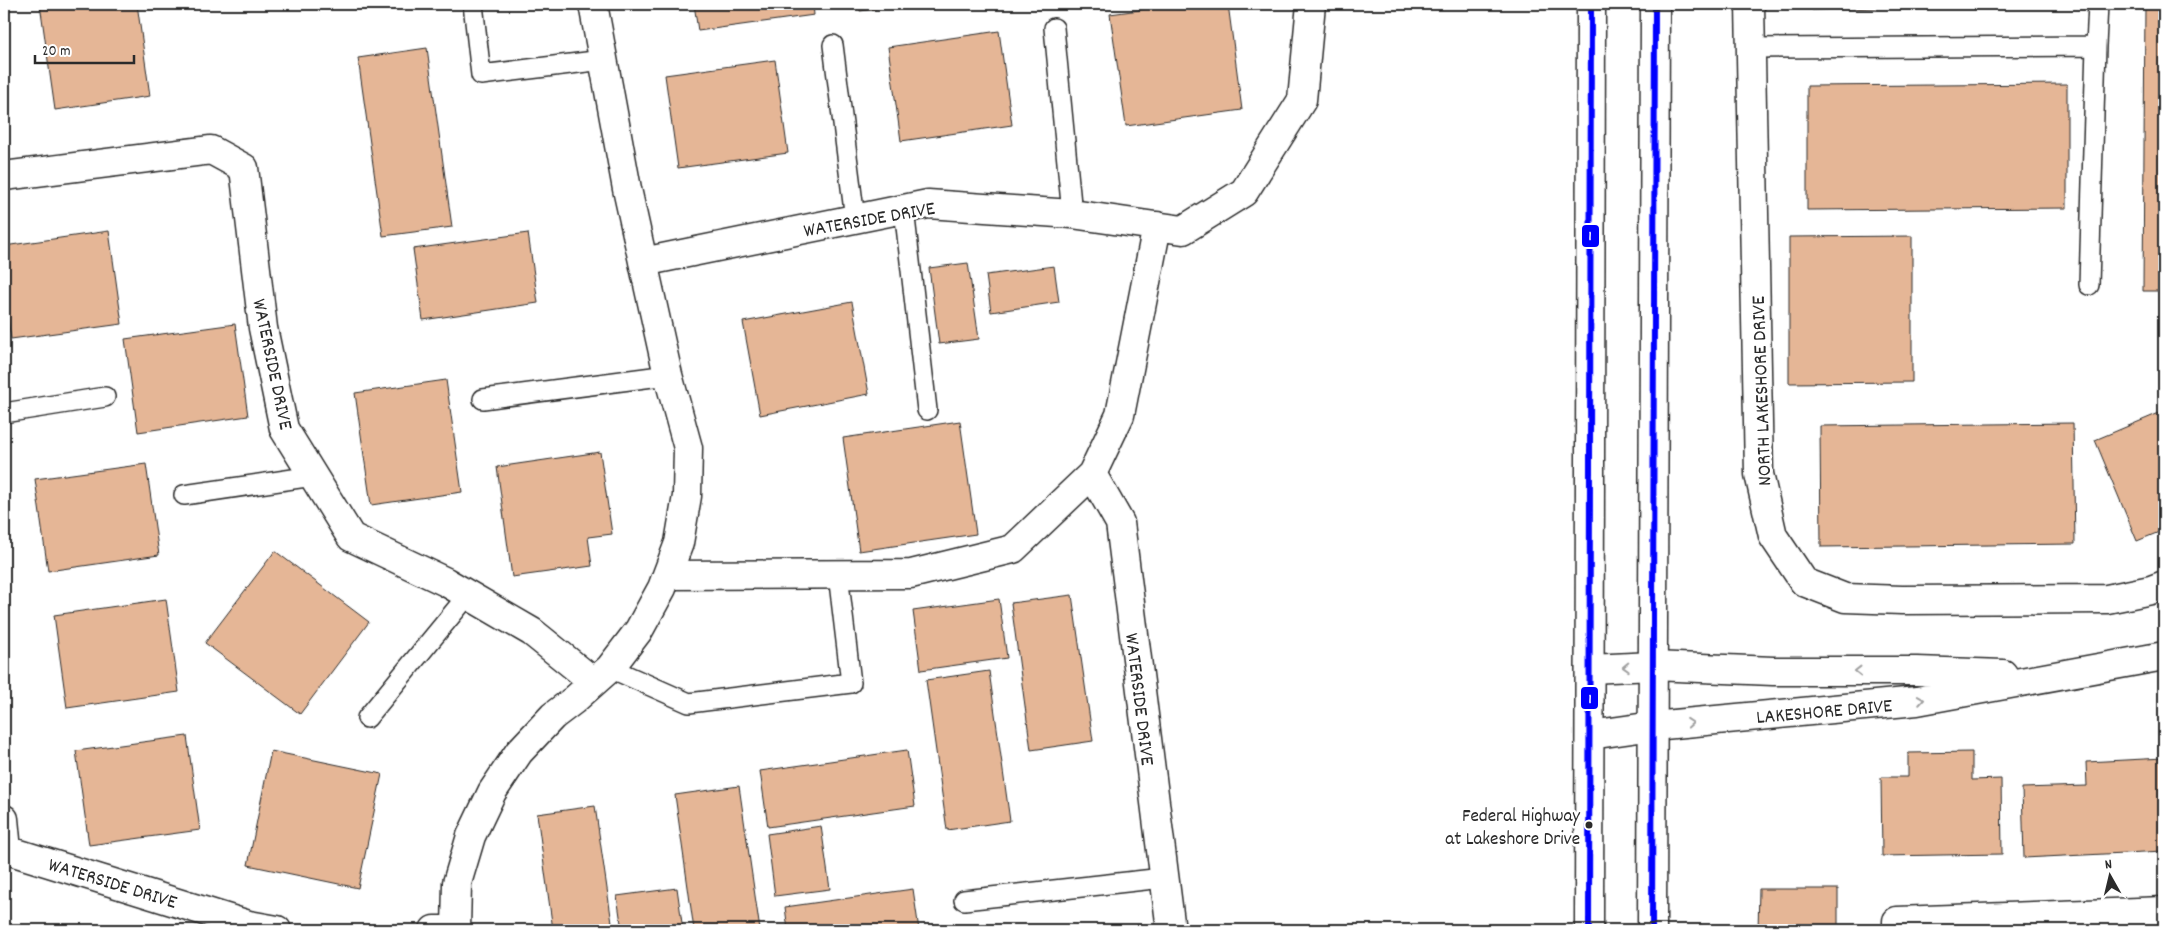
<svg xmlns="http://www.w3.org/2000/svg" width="2168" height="934" font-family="Dekko,sans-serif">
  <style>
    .building { fill: #e5b696; stroke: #2b2b2b }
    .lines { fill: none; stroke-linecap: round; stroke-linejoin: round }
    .lane-casing { stroke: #2b2b2b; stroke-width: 22 }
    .street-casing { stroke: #2b2b2b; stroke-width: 31 }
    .primary-casing { stroke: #2b2b2b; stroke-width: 31 }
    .lane { stroke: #fff; stroke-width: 19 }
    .street { stroke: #fff; stroke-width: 28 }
    .primary { stroke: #fff; stroke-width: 28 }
    .bus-1-casing { stroke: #fff; stroke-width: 10 }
    .bus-1 { stroke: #00f; stroke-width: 6 }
    .oneway { stroke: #a0a0a0 }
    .bus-dot { fill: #2b2b2b; stroke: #fff; stroke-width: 2 }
    .labels { text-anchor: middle; stroke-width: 5; stroke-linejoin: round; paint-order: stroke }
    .bus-label { font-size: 19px; fill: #2b2b2b; stroke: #fff; text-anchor: end }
    .street-label { font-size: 20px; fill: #2b2b2b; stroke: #fff }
    .line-badge { stroke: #fff; stroke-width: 2 }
    .badge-label { font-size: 14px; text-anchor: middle; font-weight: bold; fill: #fff }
  </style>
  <rect width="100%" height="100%" fill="#fff"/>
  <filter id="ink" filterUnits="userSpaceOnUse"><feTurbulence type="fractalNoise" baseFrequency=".02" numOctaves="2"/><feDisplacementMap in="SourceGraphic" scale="10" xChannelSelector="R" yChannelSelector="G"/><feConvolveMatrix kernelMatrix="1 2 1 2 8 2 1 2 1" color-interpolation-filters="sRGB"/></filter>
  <g filter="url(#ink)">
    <path class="building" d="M40,4H137L150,96L55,110Z
      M694,4H813L814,15L698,31Z
      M859,4H912L860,11Z
      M1183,4H1228L1242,110L1126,126L1110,14Z
      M1812,4H2004L1812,10Z
      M2145,4H2164V291H2143Z
      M999,31L1012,125L901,141L888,47Z
      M427,48L452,227L383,236L358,58Z
      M775,60L788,153L678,168L665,75Z
      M2067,84V208L1807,210V86Z
      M4,86L7,116H4Z
      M109,231L122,324L11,339L4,291V246Z
      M528,233L538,303L423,320L413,249Z
      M1912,236V382L1789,383V237Z
      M968,263L979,339L939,344L929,268Z
      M1054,266L1059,302L991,312L986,275Z
      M852,302L869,394L760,415L743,322Z
      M235,324L248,416L138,432L125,339Z
      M446,380L462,492L371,505L355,393Z
      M2164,411V530L2137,541L2095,440Z
      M960,421L976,534L859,551L843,438Z
      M2073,423L2075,544L1821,547L1820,426Z
      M600,452L612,534L588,537L592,566L512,577L497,467Z
      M146,464L159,555L48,571L35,479Z
      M275,551L369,622L300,714L205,643Z
      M1072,595L1093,741L1031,750L1011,603Z
      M166,599L179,692L67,708L54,615Z
      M999,599L1007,658L921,670L913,611Z
      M989,671L1010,821L947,830L926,680Z
      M187,736L200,830L89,845L76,751Z
      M907,750L915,806L768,827L760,771Z
      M271,751L382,774L358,888L248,865Z
      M1972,752V780L2001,779L2002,854L1882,856L1881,777H1908V753Z
      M2164,758V851L2024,858L2022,788L2087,786L2086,762Z
      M739,786L760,930H694L675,795Z
      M595,806L613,930H553L537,814Z
      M821,826L830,889L775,896L767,834Z
      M677,888L683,930H622L617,896Z
      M913,889L919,930H788L785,907Z
      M1759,889H1838V930H1758Z"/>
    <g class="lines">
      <defs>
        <path id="lane" d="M473,4L481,75L603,60
          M1054,28L1072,214
          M833,45L855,219
          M1751,48L2096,46L2098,4
          M904,209L927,410
          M2089,285L2096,46
          M483,399L668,375
          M4,413L105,397
          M184,495L313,476
          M610,668L689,703L851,683L838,574
          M367,718L468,595
          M964,900L1163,878"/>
        <path id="street" d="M1750,4L1759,474L1773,536L1804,582L1845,598L1902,600L2107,599L2151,590L2164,585
          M4,176L211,150L244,168L263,328L284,429L351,537L446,582L532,632L594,682
          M643,262L928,204L1072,214L1183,230L1244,192L1302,100L1311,4
          M1092,474L1120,523L1171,930
          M667,575L911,574L1013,549L1092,474L1120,415L1157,226
          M1590,669L1653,666L1773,671H1917L2003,674
          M1590,735L1653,726L1917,701L2164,656
          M4,819L7,850
          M4,851L7,850L249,925L277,930
          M434,930H447
          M456,930L457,883L471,836L492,792L519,752L553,716L574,700L610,668L639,630L662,588L679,543L687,496L688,448L668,375L627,189L593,4
          M1897,930V921L2164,911"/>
        <path id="primary" d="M1589,930L1591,4
          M1652,930L1655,4"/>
      </defs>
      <use href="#lane" class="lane-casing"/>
      <use href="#street" class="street-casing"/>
      <use href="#primary" class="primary-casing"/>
      <use href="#lane" class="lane"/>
      <use href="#street" class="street"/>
      <use href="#primary" class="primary"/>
      <defs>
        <path id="bus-1" d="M1589,930L1591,4
          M1652,930L1655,4"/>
      </defs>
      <use href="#bus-1" class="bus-1-casing"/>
      <use href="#bus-1" class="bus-1"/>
    </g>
    <defs><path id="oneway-chevron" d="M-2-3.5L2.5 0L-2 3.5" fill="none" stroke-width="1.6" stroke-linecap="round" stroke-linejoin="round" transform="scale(1.25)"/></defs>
    <g class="oneway">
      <use href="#oneway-chevron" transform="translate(1626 667) rotate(178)"/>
      <use href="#oneway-chevron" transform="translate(1858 671) rotate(-180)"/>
      <use href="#oneway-chevron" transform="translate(1921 700) rotate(-9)"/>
      <use href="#oneway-chevron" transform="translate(1690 723) rotate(-5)"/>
    </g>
  </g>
  <circle class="bus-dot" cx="1589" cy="825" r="4.5"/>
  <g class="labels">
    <g class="bus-label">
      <text x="1580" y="821">Federal Highway<tspan x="1580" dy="23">at Lakeshore Drive</tspan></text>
    </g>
    <g class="street-label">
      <text transform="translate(869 218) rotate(-10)" y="7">WATERSIDE DRIVE</text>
      <text transform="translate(274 364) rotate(78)" y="7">WATERSIDE DRIVE</text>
      <text transform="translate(1760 391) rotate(-92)" y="7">NORTH LAKESHORE DRIVE</text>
      <text transform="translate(1141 699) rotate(83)" y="7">WATERSIDE DRIVE</text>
      <text transform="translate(1824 710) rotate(-5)" y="7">LAKESHORE DRIVE</text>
      <text transform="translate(113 882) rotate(17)" y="7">WATERSIDE DRIVE</text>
    </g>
  </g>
  <g class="line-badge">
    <rect x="1581" y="224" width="19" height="24" rx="5" fill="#00f"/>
    <rect x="1580" y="686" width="19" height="24" rx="5" fill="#00f"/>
  </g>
  <g class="badge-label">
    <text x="1590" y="240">1</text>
    <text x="1590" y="703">1</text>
  </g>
  <rect width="2168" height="934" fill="none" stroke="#fff" stroke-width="20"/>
  <rect x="10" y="10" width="2148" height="914" fill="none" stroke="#2b2b2b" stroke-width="2" filter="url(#ink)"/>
  <g transform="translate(2110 876) rotate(352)" stroke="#ffffff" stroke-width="4" paint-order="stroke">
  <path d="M0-4L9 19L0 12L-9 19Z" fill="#2b2b2b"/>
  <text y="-8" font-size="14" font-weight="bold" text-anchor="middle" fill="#2b2b2b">N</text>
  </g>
  <path d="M35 55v8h99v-8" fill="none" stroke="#2b2b2b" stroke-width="2.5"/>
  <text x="42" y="55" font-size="15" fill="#2b2b2b" stroke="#ffffff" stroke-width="4" paint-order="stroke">20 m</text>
</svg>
